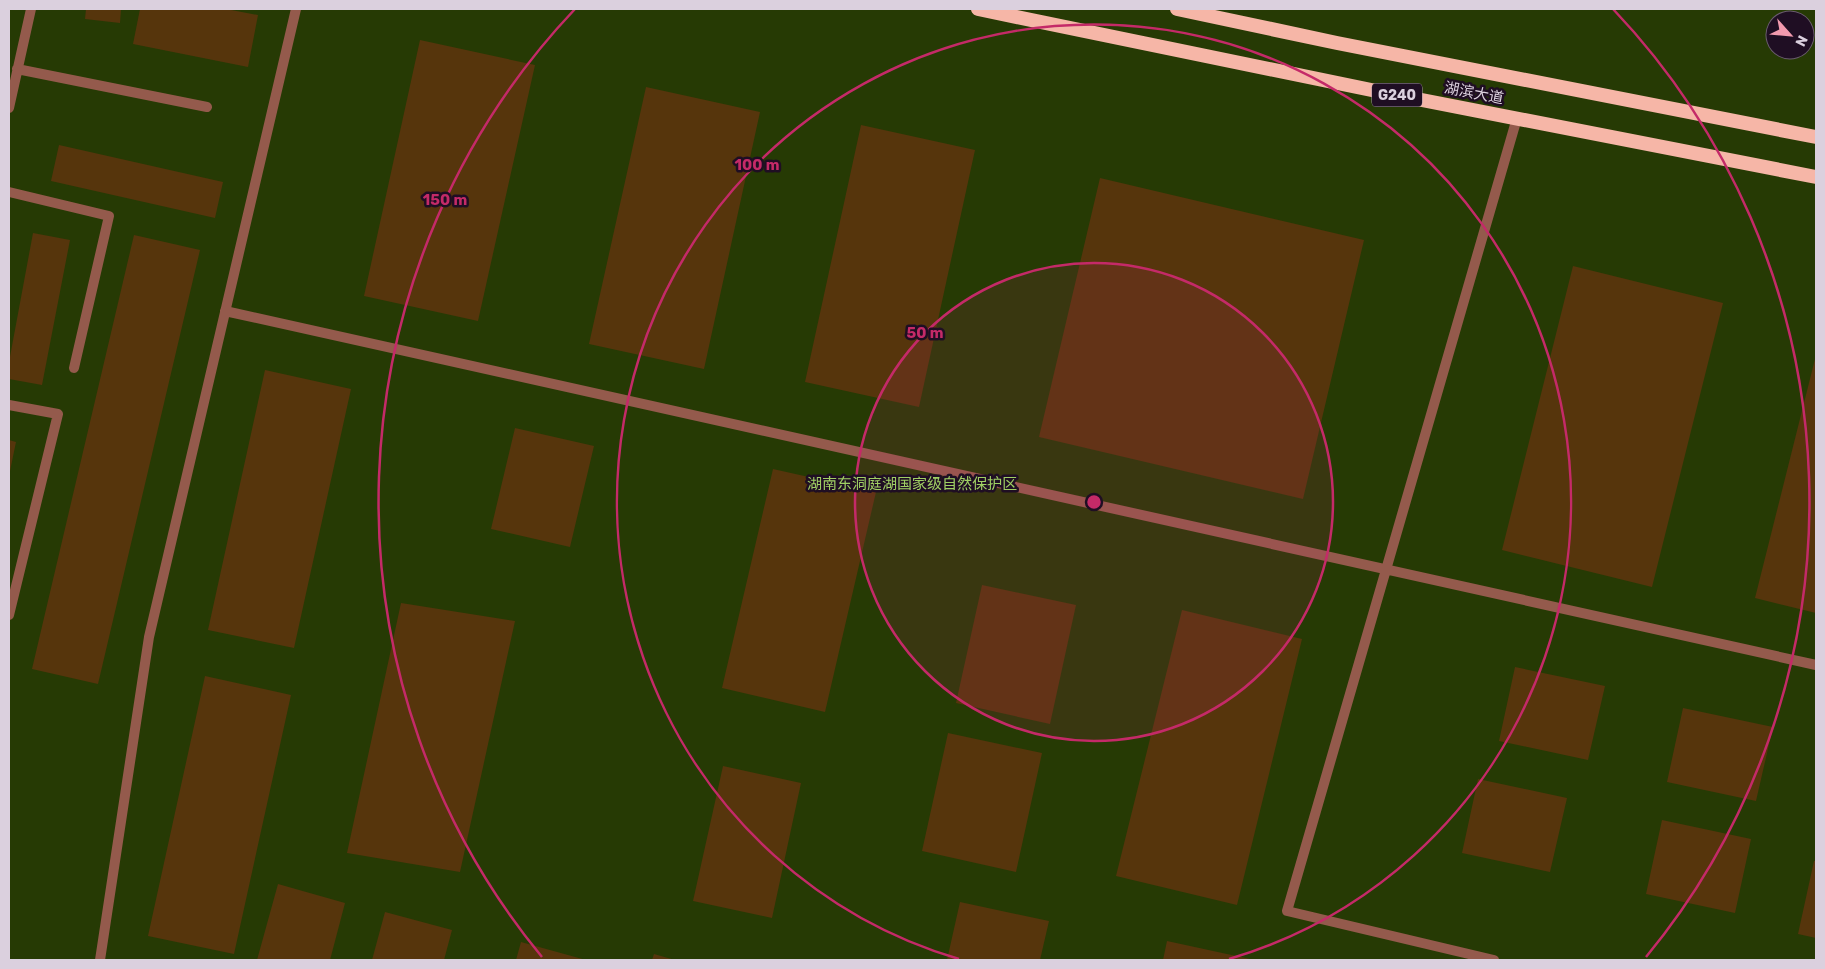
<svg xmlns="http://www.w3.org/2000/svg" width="1825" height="969" font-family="Rubik,'Noto Sans SC',sans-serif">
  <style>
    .green { fill: #263a04; fill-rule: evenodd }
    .building { fill: #56350c }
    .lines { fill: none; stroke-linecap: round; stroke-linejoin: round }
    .minor { stroke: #945a4c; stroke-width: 10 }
    .trunk { stroke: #f6b6a7; stroke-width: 14 }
    .ring { fill: none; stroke: #c42a68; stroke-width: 2.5 }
    .labels { text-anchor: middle; stroke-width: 5; stroke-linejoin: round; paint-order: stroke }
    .shield { fill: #1f0e23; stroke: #a396a6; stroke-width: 1 }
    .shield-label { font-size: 14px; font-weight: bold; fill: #dbd0de }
    .street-label { font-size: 15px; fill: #dbd0de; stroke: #1f0e23 }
    .park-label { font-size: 15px; fill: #a0d064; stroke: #1f0e23 }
    .centre { fill: #c42a68; stroke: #1f0e23; stroke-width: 2.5 }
    .ring-label { font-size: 15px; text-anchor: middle; font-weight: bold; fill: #c42a68; stroke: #1f0e23; stroke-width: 5; stroke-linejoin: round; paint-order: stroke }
  </style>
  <rect width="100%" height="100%" fill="#29182c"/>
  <path class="green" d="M9,9H1816V960H9ZM1775,20H1805V50H1775Z"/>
  <path class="building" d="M86,9H121L120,23L85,19Z
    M140,9H226L258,15L248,67L133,44Z
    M420,40L535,65L478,321L364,296Z
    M646,87L760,112L704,369L589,344Z
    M861,125L975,150L919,407L805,382Z
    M59,145L223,182L215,218L51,181Z
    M1100,178L1364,240L1303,499L1039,437Z
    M33,233L70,240L42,385L9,379V362Z
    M134,235L200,250L98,684L32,669Z
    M1573,266L1723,303L1652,587L1502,550Z
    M1816,355V613L1755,598Z
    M265,370L351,389L294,648L208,630Z
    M515,428L594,446L570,547L491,529Z
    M9,440L16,442L10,471H9Z
    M773,469L876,492L825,712L722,688Z
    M982,585L1076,605L1050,724L956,703Z
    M401,603L515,621L460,872L347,853Z
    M1182,610L1302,639L1237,905L1116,876Z
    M1515,667L1605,686L1588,760L1499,741Z
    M205,676L291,695L234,954L148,936Z
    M1683,708L1773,727L1756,801L1667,782Z
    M948,733L1042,753L1016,872L922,851Z
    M723,766L801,783L772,918L693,901Z
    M1478,779L1567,798L1550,872L1462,853Z
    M1662,820L1751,839L1735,913L1646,894Z
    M1814,861H1816V938L1798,934Z
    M278,884L345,903L330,960H257Z
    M960,902L1049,921L1040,960H947Z
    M385,912L452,930L444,960H372Z
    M1167,941L1250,959V960H1163Z
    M521,942L586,960H516Z
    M654,954L675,960H652Z"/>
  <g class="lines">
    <path class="minor" d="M17,69L207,107
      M9,108L31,9
      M9,192L109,216L74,368
      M225,311L1816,665
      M9,405L58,414L9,615
      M100,960L149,637L296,9
      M1494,960L1287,911L1517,118"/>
    <path class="trunk" d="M978,9L1386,93L1816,177
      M1177,9L1337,43L1816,137"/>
  </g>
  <circle cx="1094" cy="502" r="239" fill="#c42a68" fill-opacity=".12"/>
  <g class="ring">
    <circle cx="1094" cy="502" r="239"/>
    <path d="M959 959A477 477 0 1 1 1229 959"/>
    <path d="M542 957A716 716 0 0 1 575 9M1613 9A716 716 0 0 1 1646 957"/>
  </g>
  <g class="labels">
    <rect class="shield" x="1372" y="83.5" width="50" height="23" rx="4"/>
    <g class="shield-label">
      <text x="1397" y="100">G240</text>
    </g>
    <g class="street-label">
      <text transform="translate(1474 93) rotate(11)" y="5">湖滨大道</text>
    </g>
    <g class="park-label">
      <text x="912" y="489">湖南东洞庭湖国家级自然保护区</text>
    </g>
  </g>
  <circle cx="1094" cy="502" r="8" class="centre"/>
  <g class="ring-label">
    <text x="757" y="170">100 m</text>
    <text x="445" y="205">150 m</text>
    <text x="925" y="338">50 m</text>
  </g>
  <rect width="1825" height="969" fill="none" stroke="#dbd0de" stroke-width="20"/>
  <g transform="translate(1790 35) rotate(117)"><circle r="24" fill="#1f0e23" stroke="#6a5c6e"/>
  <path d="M0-4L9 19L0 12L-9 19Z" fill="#f29aae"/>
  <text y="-8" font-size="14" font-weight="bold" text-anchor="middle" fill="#dbd0de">N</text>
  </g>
</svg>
